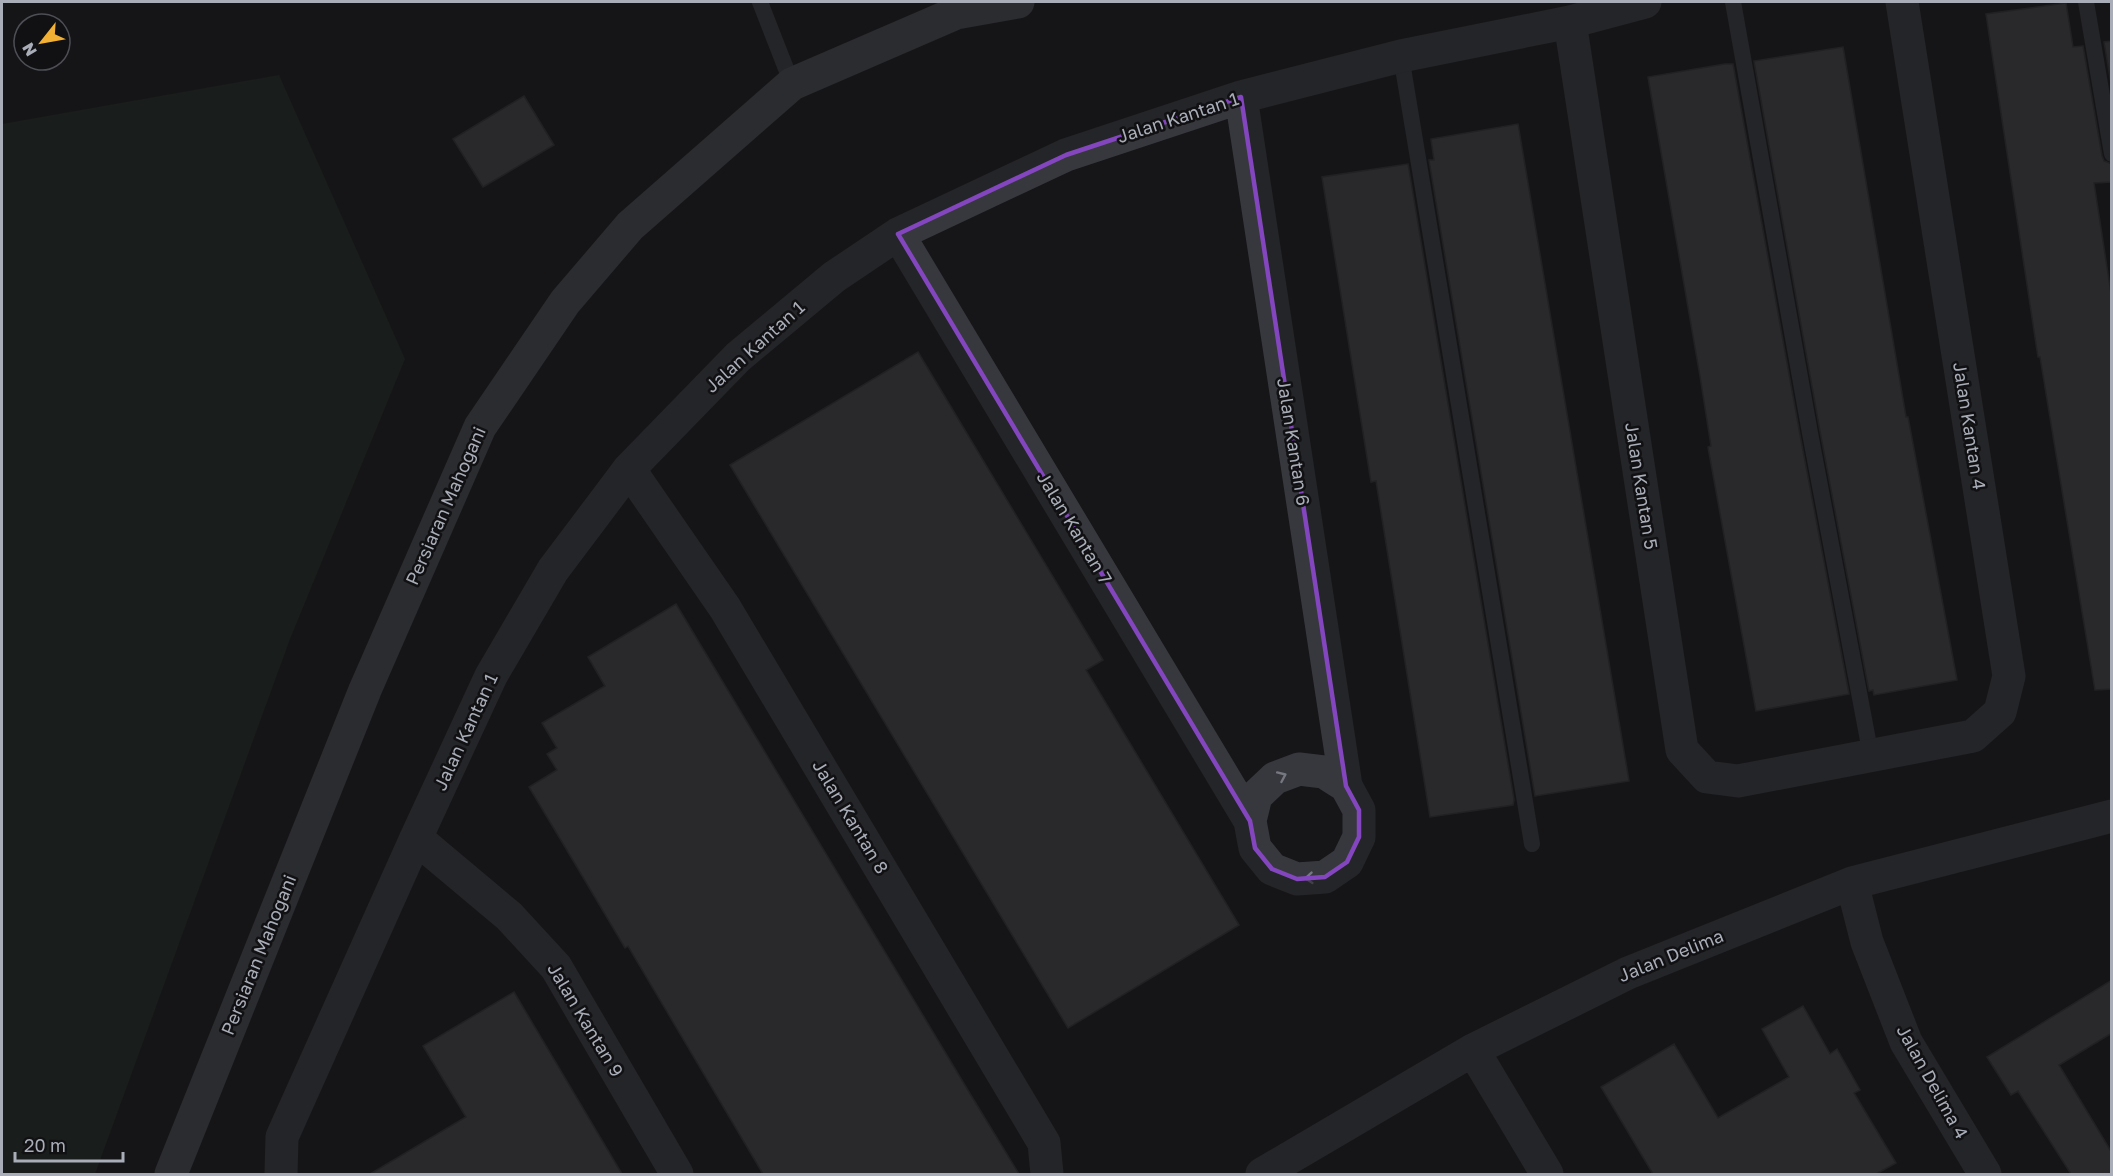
<svg xmlns="http://www.w3.org/2000/svg" width="2113" height="1176" font-family="'Golos Text',sans-serif">
  <style>
    .green { fill: #1e261f }
    .building { fill: #404145; stroke: #303034; stroke-width: 1.5 }
    .lines { fill: none; stroke-linecap: round; stroke-linejoin: round }
    .lane { stroke: #37383d; stroke-width: 16 }
    .street { stroke: #37383d; stroke-width: 33 }
    .secondary { stroke: #45474d; stroke-width: 33 }
    .oneway { stroke: #757881 }
    .marked { fill: none; stroke: #8446be; stroke-width: 4.5; stroke-linejoin: round }
    .labels { text-anchor: middle; stroke-width: 5; stroke-linejoin: round; paint-order: stroke }
    .street-label { font-size: 18px; fill: #a8adb8; stroke: #111113 }
  </style>
  <rect width="100%" height="100%" fill="#161618"/>
  <path class="green" d="M279,75L405,359L290,639L95,1174H2V124Z"/>
  <path class="building" d="M2066,3L2073,47L2083,46L2102,156L2104,161L2112,164V182L2094,183L2112,300V689L2095,690L2040,357H2038L1986,14Z
    M2112,41V89L2104,42Z
    M1843,47L1906,417H1908L1957,680L1874,695L1873,690L1869,691L1820,431L1754,61Z
    M1725,64H1733L1800,435L1849,694L1756,711L1708,447L1711,446L1700,376L1648,77Z
    M524,96L554,145L483,187L453,139Z
    M1518,124L1629,781L1535,796L1429,160H1434L1431,139Z
    M1408,164L1514,800L1513,805L1430,817L1376,481L1371,482L1322,177Z
    M918,352L1103,660L1086,670L1239,925L1068,1028L730,465Z
    M676,604L969,1092L1019,1174H763L628,946L625,948L571,857L529,787L557,770L547,754L557,748L542,723L605,686L588,657Z
    M2112,980V1033L2059,1065L2112,1153V1174H2071L2018,1091L2011,1095L1987,1057Z
    M514,992L622,1174H370L466,1117L423,1046Z
    M1803,1006L1830,1054L1837,1049L1860,1090L1854,1093L1896,1163L1876,1174H1653L1601,1087L1674,1044L1718,1118L1789,1077L1762,1029Z"/>
  <g class="lines">
    <path class="lane" d="M760,2L792,84
      M1733,2L1810,433L1871,756
      M2086,2L2112,154
      M1401,56L1532,844"/>
    <path class="street" d="M1570,22L1682,750L1707,777L1738,781L1973,736L2000,712L2009,676L1902,2
      M1241,97L1346,786
      M898,234L1250,821L1255,848L1272,869L1297,879L1325,877L1347,862L1359,837V810L1346,786L1324,772L1299,769L1275,778L1256,796L1250,821
      M629,469L725,608L1044,1143L1047,1174
      M416,838L509,916L556,967L677,1174
      M1852,883L1867,942L1906,1042L1985,1174
      M1473,1050L1547,1174
      M281,1174L282,1137L416,838L491,676L553,570L629,469L738,357L834,277L898,234L1066,155L1241,97L1401,56L1570,22L1645,2
      M1262,1174L1473,1050L1628,973L1852,883L2112,816"/>
    <path class="secondary" d="M171,1174L365,690L480,427L565,302L630,226L792,84L956,13L1018,2"/>
  </g>
  <defs><path id="oneway-chevron" d="M-2-3.5L2.5 0L-2 3.5" fill="none" stroke-width="1.6" stroke-linecap="round" stroke-linejoin="round" transform="scale(1.5)"/></defs>
  <g class="oneway">
    <use href="#oneway-chevron" transform="translate(1282 776) rotate(-24)"/>
    <use href="#oneway-chevron" transform="translate(1309 878) rotate(175)"/>
  </g>
  <path d="M0 0H2113V1176H0ZM1241,97L1346,786L1359,810V837L1347,862L1325,877L1297,879L1272,869L1255,848L1250,821L898,234L1066,155Z" fill="#161618" fill-opacity=".55" fill-rule="evenodd"/>
  <path class="marked" d="M1241,97L1346,786L1359,810V837L1347,862L1325,877L1297,879L1272,869L1255,848L1250,821L898,234L1066,155Z"/>
  <g class="labels">
    <g class="street-label">
      <text transform="translate(1178 118) rotate(-18)" y="6">Jalan Kantan 1</text>
      <text transform="translate(755 347) rotate(-42)" y="6">Jalan Kantan 1</text>
      <text transform="translate(1969 426) rotate(81)" y="6">Jalan Kantan 4</text>
      <text transform="translate(1293 442) rotate(81)" y="6">Jalan Kantan 6</text>
      <text transform="translate(1641 486) rotate(81)" y="6">Jalan Kantan 5</text>
      <text transform="translate(446 506) rotate(-66)" y="6">Persiaran Mahogani</text>
      <text transform="translate(1074 528) rotate(59)" y="6">Jalan Kantan 7</text>
      <text transform="translate(466 732) rotate(-65)" y="6">Jalan Kantan 1</text>
      <text transform="translate(850 817) rotate(59)" y="6">Jalan Kantan 8</text>
      <text transform="translate(259 955) rotate(-68)" y="6">Persiaran Mahogani</text>
      <text transform="translate(1671 956) rotate(-22)" y="6">Jalan Delima</text>
      <text transform="translate(585 1020) rotate(59)" y="6">Jalan Kantan 9</text>
      <text transform="translate(1932 1082) rotate(61)" y="6">Jalan Delima 4</text>
    </g>
  </g>
  <rect width="2113" height="1176" fill="none" stroke="#a8adb8" stroke-width="6"/>
  <g transform="translate(42 42) rotate(239)"><circle r="28" fill="#111113" stroke="#4d4f55" stroke-width="1.5"/>
  <path d="M0-4.5L10 22L0 15L-10 22Z" fill="#f2b134"/>
  <text y="-9" font-size="16" font-weight="bold" text-anchor="middle" fill="#a8adb8">N</text>
  </g>
  <path d="M15 1152v9h108v-9" fill="none" stroke="#a8adb8" stroke-width="3"/>
  <text x="24" y="1152" font-size="18" fill="#a8adb8" stroke="#111113" stroke-width="4.5" paint-order="stroke">20 m</text>
</svg>
